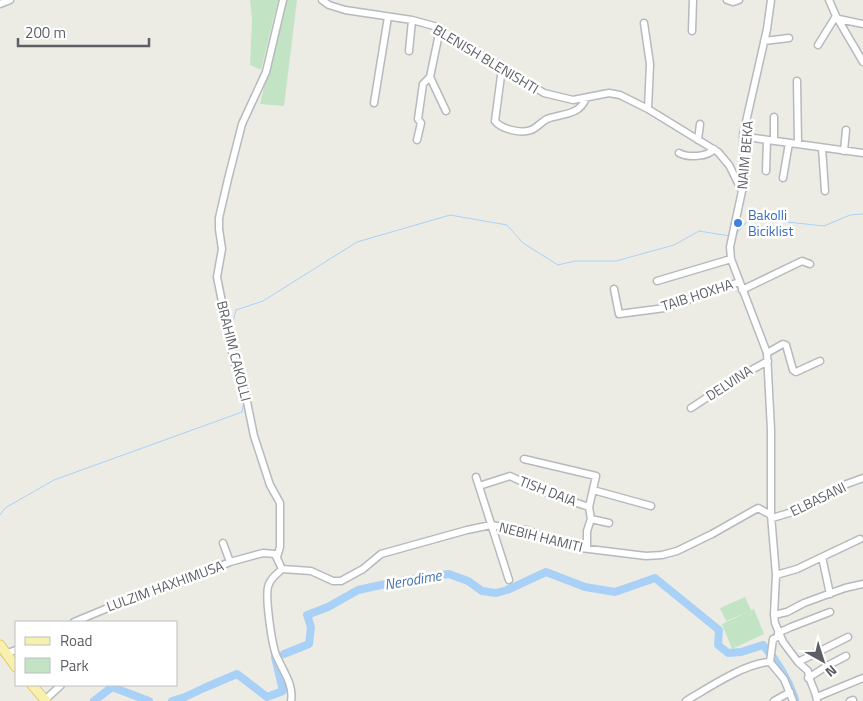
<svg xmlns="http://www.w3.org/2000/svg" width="863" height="701" font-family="'Titillium Web',sans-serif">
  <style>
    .green { fill: #c2e3c4 }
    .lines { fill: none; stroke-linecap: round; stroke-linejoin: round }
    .stream { stroke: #a9d1f8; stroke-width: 1 }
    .river { stroke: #a9d1f8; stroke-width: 8 }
    .minor-casing { stroke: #b6b9bd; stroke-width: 9 }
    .major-casing { stroke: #e6c864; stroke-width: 11 }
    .minor { stroke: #fff; stroke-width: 6 }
    .major { stroke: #f8f0ae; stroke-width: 9 }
    .shop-dot { fill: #3f7fe0; stroke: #fff; stroke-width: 2 }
    .labels { text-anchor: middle; stroke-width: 5; stroke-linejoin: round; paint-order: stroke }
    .street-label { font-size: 14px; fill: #5c5f63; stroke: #fff }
    .shop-label { font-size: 14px; fill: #366cbe; stroke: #fff; text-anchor: start }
    .water-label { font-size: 15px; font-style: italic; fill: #4b77b1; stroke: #fff }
  </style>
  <rect width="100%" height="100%" fill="#edece4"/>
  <path class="green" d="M250,0H278L261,70L250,65L252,20Z
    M285,0H297L284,106L260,104Z
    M745,597L751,610L754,609L764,634L732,649L722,624L750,611L726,621L720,608Z"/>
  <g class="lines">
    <path class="stream" d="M736,234L750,218L824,226L850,215L863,214
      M231,330L236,310L263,301L357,242L450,215L507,225L523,243L558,265L575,261H616L674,245L699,231L730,236
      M235,350L248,384L247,388
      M0,515L5,508L54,480L242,412L244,402"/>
    <path class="river" d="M284,654L309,644L311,627L307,615L328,607L358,590L395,582L449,574L468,581L482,591L496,593L507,590L546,572L585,587L615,592L655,578L719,630L718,645L728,653L741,652L763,645C777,661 788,678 795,699
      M94,701L112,687L149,701
      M172,701L185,697L204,688L237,674L267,697L283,691L275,657"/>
    <defs>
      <path id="minor" d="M322,0L329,5L345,10L412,20L434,26L544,93L573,100L609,93L620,95L648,109L718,152L729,165L742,191
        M727,0L733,2L739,0
        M771,0L767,29L743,135L745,185L742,191L730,247L731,259L767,353L771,430V515L776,575L774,615L775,623L783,642L798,662L808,671C809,682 816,690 817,701
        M829,0L836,16L863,62
        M0,4L10,0
        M839,19L863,24
        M644,23L650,64L648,109
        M692,31L693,0
        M764,41L789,38
        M818,45L836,16
        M409,51L412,20
        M502,68L495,121C501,129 521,134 531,130C537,128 541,122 547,119C563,113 579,116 586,98
        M430,77L446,111
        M797,81L798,144
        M374,103L388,17
        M743,135L754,138L863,153
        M417,140L421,123L418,119L423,84L430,77L440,29
        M698,140L700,124
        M774,141V117
        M822,148L825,191
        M844,151L846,130
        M679,153C688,158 708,157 714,149
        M766,171L767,140
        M783,178L789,143
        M657,281L731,259
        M614,289L619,314L665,308L739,282
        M742,290L802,261L810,264
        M767,353L783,344L786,345L793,370L796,372L820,361
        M691,408L735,379L768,361
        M524,459L596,476L589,507L591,519L587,531V548
        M476,477L509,580
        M479,486L510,476L544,492L589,507
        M593,490L651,506
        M772,518L806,508L844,485L863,478
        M591,519L609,523
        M223,543L230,562
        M277,557L280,547V503L270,485L254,436L245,392L234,361L217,277L222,249L219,229V218L228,179L242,124L266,72L283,0
        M822,557L860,539
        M282,569L311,571L333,581H341L363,569L381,554L467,530L491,525L526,530L581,548L646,556L662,555L677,551L712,534L758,508L771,515
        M776,575L797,569L822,557L830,594
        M774,615L787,612L804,603L845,588L863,584
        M74,622L144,593L183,582L230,562L263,553L275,554L282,569C278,573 271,578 269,584C264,593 272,647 277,657C283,671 294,685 291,701
        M5,654L16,650
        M770,662L773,639L778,637V633L791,627L830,612
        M798,662L848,637
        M808,678L827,666L846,656
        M817,697L863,678
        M45,700L61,685
        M686,701C708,688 745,663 770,662L784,679L793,701
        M774,701L790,692
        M850,701L853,700"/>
      <path id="major" d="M0,645L16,667
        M32,685L46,701"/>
    </defs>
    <use href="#minor" class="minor-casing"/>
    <use href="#major" class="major-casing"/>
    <use href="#minor" class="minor"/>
    <use href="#major" class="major"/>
  </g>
  <circle class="shop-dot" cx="738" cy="223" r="5"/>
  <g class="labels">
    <g class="street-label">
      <text transform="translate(486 59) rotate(31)" y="5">BLENISH BLENISHTI</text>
      <text transform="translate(745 155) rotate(-85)" y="5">NAIM BEKA</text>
      <text transform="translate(697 295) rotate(-18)" y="5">TAIB HOXHA</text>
      <text transform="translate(234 351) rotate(76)" y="5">BRAHIM CAKOLLI</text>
      <text transform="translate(729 383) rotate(-33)" y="5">DELVINA</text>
      <text transform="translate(548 491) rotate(21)" y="5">TISH DAIA</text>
      <text transform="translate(818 499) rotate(-26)" y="5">ELBASANI</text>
      <text transform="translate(541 537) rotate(14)" y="5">NEBIH HAMITI</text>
      <text transform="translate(165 586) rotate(-20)" y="5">LULZIM HAXHIMUSA</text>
    </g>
    <g class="shop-label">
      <text x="748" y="220">Bakolli<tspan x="748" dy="16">Biciklist</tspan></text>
    </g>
    <g class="water-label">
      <text transform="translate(413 580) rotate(-10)" y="5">Nerodime</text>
    </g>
  </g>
  <rect x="15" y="621" width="162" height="65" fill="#ffffff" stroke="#bebfc1"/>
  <rect x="25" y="637" width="25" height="8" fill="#f8f0ae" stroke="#bebfc1"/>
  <text x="60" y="646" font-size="15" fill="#5c5f63">Road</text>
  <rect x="25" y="658" width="25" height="15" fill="#c2e3c4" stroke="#bebfc1"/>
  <text x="60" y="671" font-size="15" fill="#5c5f63">Park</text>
  <g transform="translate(823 661) rotate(141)" stroke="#ffffff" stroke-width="4" paint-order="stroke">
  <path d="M0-4L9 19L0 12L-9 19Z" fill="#5c5f63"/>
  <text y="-8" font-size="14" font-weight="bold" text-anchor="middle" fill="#5c5f63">N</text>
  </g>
  <path d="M18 38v8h131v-8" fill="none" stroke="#5c5f63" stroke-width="2.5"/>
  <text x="25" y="38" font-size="15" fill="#5c5f63" stroke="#ffffff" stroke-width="4" paint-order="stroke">200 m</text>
</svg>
